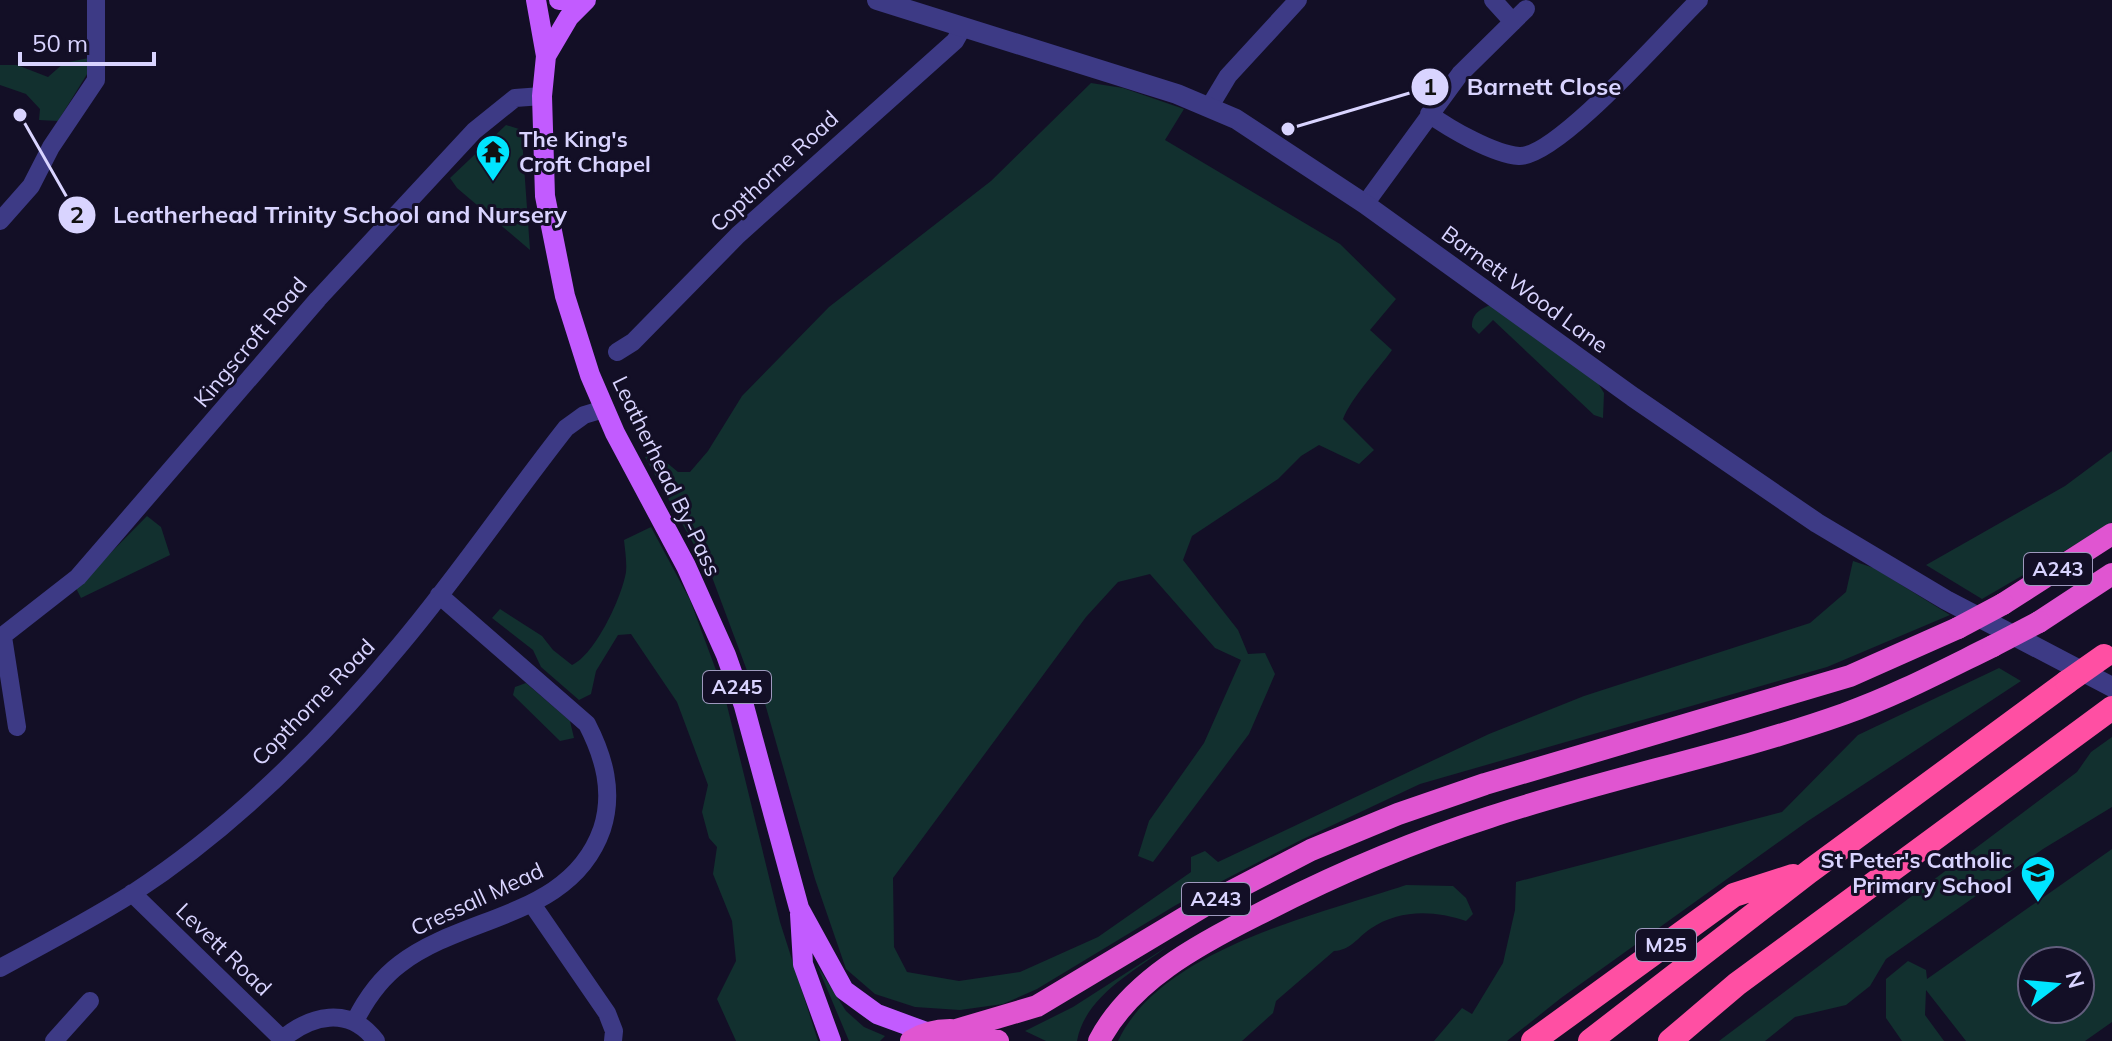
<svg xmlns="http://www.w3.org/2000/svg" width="2112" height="1041" font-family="Mulish,sans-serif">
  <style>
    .green { fill: #12302f; fill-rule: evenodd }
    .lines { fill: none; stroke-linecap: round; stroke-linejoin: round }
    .minor { stroke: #3d3a85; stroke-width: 18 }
    .tertiary { stroke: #3d3a85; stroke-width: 20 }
    .primary { stroke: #c25bff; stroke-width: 20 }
    .trunk { stroke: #e055d1; stroke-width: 22 }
    .motorway { stroke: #ff4fa3; stroke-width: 24 }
    .trunk-bridge { stroke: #e055d1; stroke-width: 22 }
    .motorway-bridge { stroke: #ff4fa3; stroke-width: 24 }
    .labels { text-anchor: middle; stroke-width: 6; stroke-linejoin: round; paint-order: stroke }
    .shield { fill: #130f26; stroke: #9e99be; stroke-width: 2 }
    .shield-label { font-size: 20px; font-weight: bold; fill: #d9d4ff }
    .poi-label { font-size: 22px; font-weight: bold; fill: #d9d4ff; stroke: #130f26; text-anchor: start }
    .street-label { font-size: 22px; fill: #d9d4ff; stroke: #130f26 }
    .leader { fill: none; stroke: #d9d4ff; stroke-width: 3 }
    .callout-dot { fill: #d9d4ff; stroke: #130f26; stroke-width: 3 }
    .mark-label { font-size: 24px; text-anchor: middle; font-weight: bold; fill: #111 }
    .callout-label { font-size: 24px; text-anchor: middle; font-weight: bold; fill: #d9d4ff; stroke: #130f26; stroke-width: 6; stroke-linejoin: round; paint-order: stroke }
  </style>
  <rect width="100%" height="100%" fill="#130f26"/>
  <path class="green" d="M89,58V71L58,121L39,120L40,109L26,94L0,85V65H17L48,77L64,63Z
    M1091,83L1123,88L1184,109L1165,140L1340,244L1396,299L1370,330L1392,350C1377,371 1351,398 1343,419L1374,450L1359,464L1319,445L1301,456L1278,479L1192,536L1183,560L1238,630L1248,654L1265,653L1275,674L1249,734L1153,862L1138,856L1149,821L1204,743L1241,660L1215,648L1150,574L1118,582L1086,617L893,878L894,947L907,972L959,981L1020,972L1098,937L1191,872V857L1205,851L1218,862L1489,734L1584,696L1810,623L1846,592L1853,561L1874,568L1950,615L1827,667L1420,784L1301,840L1176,905L1037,989L1003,1004L960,1010L915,1007L875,994L846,969L815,879L760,686L752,684L712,577L645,457L654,452L678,472H690L708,451L742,396L829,307L991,181Z
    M506,125L519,129L522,138L530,250L457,188L450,178Z
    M1493,304L1593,375L1604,393L1603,418L1594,415L1493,320L1479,334L1472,327C1472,313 1480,309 1493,304Z
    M2112,451V522L2109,525L1982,599L1926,565L2065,486Z
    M147,516L161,527L170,555L81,598L76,588Z
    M651,527L690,600L723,689L780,922L818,1041H736L717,999L736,961L732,921L713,874L717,847L709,838L702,812L708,785L677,702L631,634L618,635L596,671L591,694L579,700L541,667L533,650L492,618L500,609L542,636L553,650L572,665C595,655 622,597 626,572C627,562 625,550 624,540Z
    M1999,668L2021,681L1808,821L1561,998L1507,1041H1434L1462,1008L1472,1014L1503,963L1515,910L1516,882L1782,812L1858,735Z
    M526,683L570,721L574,738L560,741L513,695L515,687Z
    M2112,737V807L2043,849L1886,959L1870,986L1846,1005L1795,1017L1765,1041H1719L2077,772L2091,752Z
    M2112,849V1022L2085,1041H1966L1926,990L1925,1015L1944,1041H1902L1886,1018V979L1908,961L1926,970L1927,979ZM2080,961V1009H2032V961Z
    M1406,885L1453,886L1466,898L1473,914L1466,921C1434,910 1399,909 1370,929C1357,938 1351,950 1334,951L1276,1001L1273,1013L1242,1041H1118C1161,949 1317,915 1406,885Z
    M1168,946C1135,971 1085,996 1077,1041H1046L1025,1031L1073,1007Z
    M817,965L846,1011L864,1027L885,1036L880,1041H849Z"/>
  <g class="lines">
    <path class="minor" d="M1493,0L1513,22
      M1210,106L1228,76L1298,0
      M1429,114C1450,129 1493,154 1519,156C1557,158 1668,30 1699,0
      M1365,204L1460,74L1526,9
      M0,221L31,186L51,147L96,80V0
      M617,352L633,342L738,235L955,41L963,27
      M3,637L17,727
      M0,638L78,577L318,299L474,131L515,98L542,96
      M132,893L282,1039
      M532,904L607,1013L614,1031L613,1041
      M0,968C45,944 90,920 133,893C234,827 323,738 400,645C459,575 510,499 566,428L584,415L604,409
      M355,1021C366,999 380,979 400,964C465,914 571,918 602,829C614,792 604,757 587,724L439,595
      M54,1041L90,1001
      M280,1041C310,1015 349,1005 376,1041"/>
    <path class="tertiary" d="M877,0L1177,94L1236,119L1365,204L1633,397L1817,523L1946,600L2112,687"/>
    <path class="primary" d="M536,0L546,56L542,96L545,196L565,296L590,375L615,433L686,566L726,655L744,706L799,908L844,990L877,1014L926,1032
      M559,0H581
      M546,56L569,17L586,0
      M800,914L803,964L831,1041"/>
    <path class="trunk" d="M2003,604L2112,534
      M2039,622L2112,574
      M956,1030L1037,1006L1209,903L1311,850L1398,814L1485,784L1850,676L1958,628
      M911,1041C938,1024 969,1029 998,1041
      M1099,1041C1130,981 1199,944 1257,915C1332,876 1409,843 1490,817C1607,778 1728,755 1844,714C1895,696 1944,670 1993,646"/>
    <path class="motorway" d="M1533,1041L1734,895L1793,876
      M1590,1041L1810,871L2067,682
      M1670,1041L1737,984L2112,708"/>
    <path class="trunk-bridge" d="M1958,628L2003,604
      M1993,646L2039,622"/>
    <path class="motorway-bridge" d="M2067,682L2104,656"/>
  </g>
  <defs>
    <symbol id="temple-pin" viewBox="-11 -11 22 30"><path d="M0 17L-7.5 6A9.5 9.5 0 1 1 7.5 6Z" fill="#00e5ff" stroke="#130f26"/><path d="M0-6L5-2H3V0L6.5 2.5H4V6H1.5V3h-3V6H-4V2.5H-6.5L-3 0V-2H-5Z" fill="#111"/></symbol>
    <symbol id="school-pin" viewBox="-11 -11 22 30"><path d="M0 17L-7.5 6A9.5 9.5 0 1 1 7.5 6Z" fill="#00e5ff" stroke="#130f26"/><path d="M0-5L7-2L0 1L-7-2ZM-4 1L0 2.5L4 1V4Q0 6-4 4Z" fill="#111"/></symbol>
  </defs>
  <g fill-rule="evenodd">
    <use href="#temple-pin" x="473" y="132" width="40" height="54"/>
    <use href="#school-pin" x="2018" y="853" width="40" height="54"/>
  </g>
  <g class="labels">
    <g class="shield">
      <rect x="2024" y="553" width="68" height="32" rx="6"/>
      <rect x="703" y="671" width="68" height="32" rx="6"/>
      <rect x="1182" y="883" width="68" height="32" rx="6"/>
      <rect x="1636" y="929" width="60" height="32" rx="6"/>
    </g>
    <g class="shield-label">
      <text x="2058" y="576">A243</text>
      <text x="737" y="694">A245</text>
      <text x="1216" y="906">A243</text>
      <text x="1666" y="952">M25</text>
    </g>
    <g class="poi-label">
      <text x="519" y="147">The King's<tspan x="519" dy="25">Croft Chapel</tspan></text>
      <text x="2012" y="868" text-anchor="end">St Peter's Catholic<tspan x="2012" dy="25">Primary School</tspan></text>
    </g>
    <g class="street-label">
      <text transform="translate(774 171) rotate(-43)" y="8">Copthorne Road</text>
      <text transform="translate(1525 289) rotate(36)" y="8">Barnett Wood Lane</text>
      <text transform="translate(250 342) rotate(-50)" y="8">Kingscroft Road</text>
      <text transform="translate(667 476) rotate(64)" y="8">Leatherhead By-Pass</text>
      <text transform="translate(313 702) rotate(-46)" y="8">Copthorne Road</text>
      <text transform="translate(477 899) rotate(-25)" y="8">Cressall Mead</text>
      <text transform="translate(224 949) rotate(44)" y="8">Levett Road</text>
    </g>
  </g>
  <path class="leader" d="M1288 129L1430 87M20 115L77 215"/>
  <g class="callout-dot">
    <circle cx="1288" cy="129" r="8"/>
    <circle cx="20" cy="115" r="8"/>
    <circle cx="1430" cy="87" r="20"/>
    <circle cx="77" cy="215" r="20"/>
  </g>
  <g class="mark-label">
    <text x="1430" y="95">1</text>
    <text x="77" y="223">2</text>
  </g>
  <g class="callout-label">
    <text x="1544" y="95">Barnett Close</text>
    <text x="340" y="223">Leatherhead Trinity School and Nursery</text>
  </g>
  <g transform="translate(2056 985) rotate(74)"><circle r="38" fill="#130f26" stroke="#625e7d" stroke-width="2"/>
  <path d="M0-6L14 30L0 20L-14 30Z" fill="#00e5ff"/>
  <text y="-12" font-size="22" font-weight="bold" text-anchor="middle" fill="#d9d4ff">N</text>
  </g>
  <path d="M20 52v12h134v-12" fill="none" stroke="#d9d4ff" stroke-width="4"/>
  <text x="32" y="52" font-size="24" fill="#d9d4ff" stroke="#130f26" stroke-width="6" paint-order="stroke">50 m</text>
</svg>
